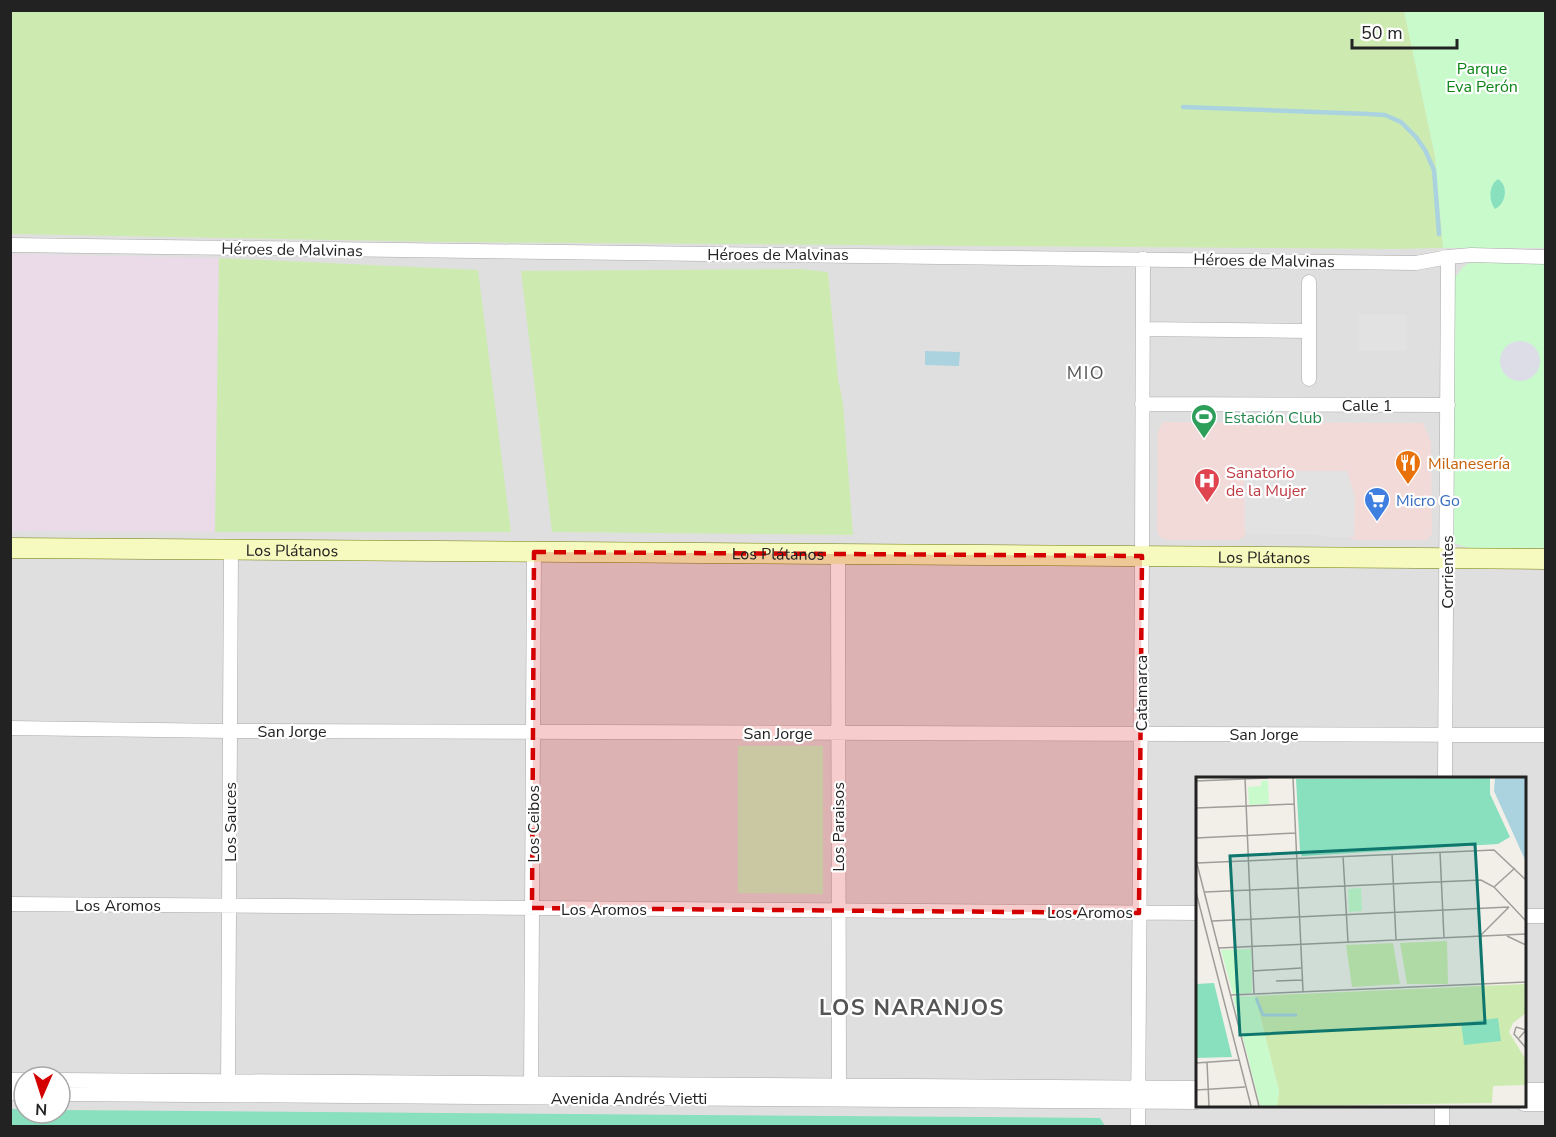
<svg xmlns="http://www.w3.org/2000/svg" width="1556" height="1137" font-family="'Nunito Sans',sans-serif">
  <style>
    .residential { fill: #e0dfdf; fill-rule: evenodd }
    .commercial { fill: #f2dad9 }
    .industrial { fill: #ebdbe8 }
    .grass { fill: #cdebb0 }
    .park { fill: #c8facc }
    .pitch { fill: #88e0be }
    .parking { fill: #e2e2e2 }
    .plaza { fill: #dddde8 }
    .water { fill: #aad3df }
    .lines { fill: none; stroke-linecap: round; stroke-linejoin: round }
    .stream { stroke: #aad3df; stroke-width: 4.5 }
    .street-casing { stroke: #a9a9a9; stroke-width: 15 }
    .secondary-casing { stroke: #707d05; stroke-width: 21 }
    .street { stroke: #fff; stroke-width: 14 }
    .secondary { stroke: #f7fabf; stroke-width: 20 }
    .marked { fill: #d40000; fill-opacity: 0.2; stroke: #d40000; stroke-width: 4.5; stroke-dasharray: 12 8; stroke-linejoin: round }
    .labels { text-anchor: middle; stroke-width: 4.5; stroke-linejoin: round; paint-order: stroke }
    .park-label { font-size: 16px; fill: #0c8416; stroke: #fff }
    .street-label { font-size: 16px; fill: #222; stroke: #fff }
    .leisure-label { font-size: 16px; fill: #27864d; stroke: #fff; text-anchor: start }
    .food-label { font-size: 16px; fill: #c56008; stroke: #fff; text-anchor: start }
    .health-label { font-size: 16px; fill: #be3a42; stroke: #fff; text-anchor: start }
    .shop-label { font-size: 16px; fill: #366cbe; stroke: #fff; text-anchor: start }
    .neighbourhood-label { font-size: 18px; letter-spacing: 1.5px; fill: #555; stroke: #fff }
    .district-label { font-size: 22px; font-weight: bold; letter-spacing: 1.5px; fill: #555; stroke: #fff }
    .inset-river { fill: none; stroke: #aad3df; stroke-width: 3 }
    .inset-road { fill: none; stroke: #9f9d99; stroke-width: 1.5 }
    .view { fill: #0f766e; fill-opacity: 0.15; stroke: #0f766e; stroke-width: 3 }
    .inset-edge { fill: none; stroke: #222; stroke-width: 3 }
  </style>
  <rect width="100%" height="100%" fill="#f2efe9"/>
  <path class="residential" d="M10,11H1545V1126H11ZM1198,778H1524V1106H1198ZM24,1077H60V1113H24Z"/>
  <path class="commercial" d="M1163,422L1423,423L1431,442L1432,534L1427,540H1357L1347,537H1329L1323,535L1247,534L1239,540H1167L1160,537L1157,530L1158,431Z"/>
  <path class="industrial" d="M11,254L219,258L215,532L11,531Z"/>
  <path class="grass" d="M1404,10L1435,156L1443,248L1396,249L446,242L11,234V11Z
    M219,258L478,270L511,532H215Z
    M801,269L828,272L838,379L843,403L853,535L552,532L521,271Z"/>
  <path class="park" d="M1404,11H1544L1546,18L1545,248H1443L1435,156Z
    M1469,263H1545V548H1470L1462,546L1455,543L1453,536L1454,279L1463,267Z
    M738,746H823V894L738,893Z"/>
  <path class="pitch" d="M1498,179C1509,186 1506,204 1495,209C1488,200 1489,185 1498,179Z
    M11,1109H24V1113H60V1110L1100,1118L1105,1126H11Z"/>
  <path class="parking" d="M1359,315H1407L1406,351H1358Z
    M1244,471H1347L1355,497L1354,537H1329L1323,535L1245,534Z"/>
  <path class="plaza" d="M1500 361a20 20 0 1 1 40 0a20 20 0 1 1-40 0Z"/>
  <path class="water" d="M925,351L960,352L959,366L925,365Z"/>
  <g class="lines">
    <path class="stream" d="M1183,107L1368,114L1385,115L1401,122L1416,137L1425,150L1434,170L1439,234"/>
    <defs>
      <path id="street" d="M10,245L1416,263L1448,257L1471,255L1546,257
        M1143,329L1309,331
        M1309,379V282
        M1142,404L1448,405
        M838,554L839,1092
        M10,728L230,731L1546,735
        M1445,778L1448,257
        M10,904L1198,913
        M1524,916H1546
        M10,1080H24
        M60,1080L1198,1088
        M228,1090L231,550
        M1524,1090H1546
        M531,1092L534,552
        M10,1093H24
        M60,1094L1198,1102
        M1524,1104H1546
        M1138,1126L1142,556L1143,259
        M1442,1126V1106"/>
      <g id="secondary">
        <path id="s1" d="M10,548L1546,559"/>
      </g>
    </defs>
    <use href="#street" class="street-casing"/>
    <use href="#secondary" class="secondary-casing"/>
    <use href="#street" class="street"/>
    <use href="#secondary" class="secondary"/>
  </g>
  <path class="marked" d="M534,552L1142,556L1139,913L532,908Z"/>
  <defs>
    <symbol id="stadium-pin" viewBox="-11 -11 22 30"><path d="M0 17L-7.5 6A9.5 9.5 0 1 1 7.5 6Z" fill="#2e9e5b" stroke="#fff"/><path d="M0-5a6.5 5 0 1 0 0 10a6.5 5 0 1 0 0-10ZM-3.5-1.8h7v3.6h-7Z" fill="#fff"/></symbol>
    <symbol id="restaurant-pin" viewBox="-11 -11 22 30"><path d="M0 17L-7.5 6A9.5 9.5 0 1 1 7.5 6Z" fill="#e8710a" stroke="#fff"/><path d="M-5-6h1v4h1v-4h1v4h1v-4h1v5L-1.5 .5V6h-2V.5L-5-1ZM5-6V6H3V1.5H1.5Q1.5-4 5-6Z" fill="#fff"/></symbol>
    <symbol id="hospital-pin" viewBox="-11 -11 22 30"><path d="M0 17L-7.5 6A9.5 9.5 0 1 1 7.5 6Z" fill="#e0444e" stroke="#fff"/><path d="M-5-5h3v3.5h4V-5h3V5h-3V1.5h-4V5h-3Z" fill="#fff"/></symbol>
    <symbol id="supermarket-pin" viewBox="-11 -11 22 30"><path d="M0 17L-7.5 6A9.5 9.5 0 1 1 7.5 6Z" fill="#3f7fe0" stroke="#fff"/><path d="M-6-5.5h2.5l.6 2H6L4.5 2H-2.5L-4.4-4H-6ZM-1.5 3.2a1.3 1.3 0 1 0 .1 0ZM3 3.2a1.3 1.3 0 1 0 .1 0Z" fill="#fff"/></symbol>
  </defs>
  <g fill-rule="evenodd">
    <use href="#stadium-pin" x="1189" y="402" width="30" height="40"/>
    <use href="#restaurant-pin" x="1393" y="448" width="30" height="40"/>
    <use href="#hospital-pin" x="1192" y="466" width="30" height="40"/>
    <use href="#supermarket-pin" x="1362" y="485" width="30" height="40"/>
  </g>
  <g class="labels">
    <g class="park-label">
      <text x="1482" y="74">Parque<tspan x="1482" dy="18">Eva Perón</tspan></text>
    </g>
    <g class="street-label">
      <text transform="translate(292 249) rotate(1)" y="6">Héroes de Malvinas</text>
      <text x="778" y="260">Héroes de Malvinas</text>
      <text transform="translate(1264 260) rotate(1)" y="6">Héroes de Malvinas</text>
      <text x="1367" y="411">Calle 1</text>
      <text dy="6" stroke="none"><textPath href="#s1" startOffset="282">Los Plátanos</textPath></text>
      <text dy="6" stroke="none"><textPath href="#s1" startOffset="768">Los Plátanos</textPath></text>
      <text dy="6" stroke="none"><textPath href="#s1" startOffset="1254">Los Plátanos</textPath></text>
      <text transform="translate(1447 572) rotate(-90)" y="6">Corrientes</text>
      <text transform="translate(1141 693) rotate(-90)" y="6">Catamarca</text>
      <text x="292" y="737">San Jorge</text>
      <text x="778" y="739">San Jorge</text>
      <text x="1264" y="740">San Jorge</text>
      <text transform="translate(230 822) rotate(-90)" y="6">Los Sauces</text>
      <text transform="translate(533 824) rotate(-90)" y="6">Los Ceibos</text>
      <text transform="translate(838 827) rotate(-90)" y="6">Los Paraisos</text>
      <text x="118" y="911">Los Aromos</text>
      <text x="604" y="915">Los Aromos</text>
      <text x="1090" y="918">Los Aromos</text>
      <text x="629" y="1104">Avenida Andrés Vietti</text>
    </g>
    <g class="leisure-label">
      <text x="1224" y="423">Estación Club</text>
    </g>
    <g class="food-label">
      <text x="1428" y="469">Milanesería</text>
    </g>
    <g class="health-label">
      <text x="1226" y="478">Sanatorio<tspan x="1226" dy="18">de la Mujer</tspan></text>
    </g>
    <g class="shop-label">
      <text x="1396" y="506">Micro Go</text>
    </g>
    <g class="neighbourhood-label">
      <text x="1086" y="379">MIO</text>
    </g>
    <g class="district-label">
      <text x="912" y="1015">LOS NARANJOS</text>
    </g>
  </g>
  <g transform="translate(1196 777)">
    <rect width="330" height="330" fill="#f2efe9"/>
    <path d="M251,164L252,207H211L204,166ZM197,166L204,207L156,210L150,168ZM330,207V236L317,246L313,255L330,283V308L297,309L296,326L81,329L83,314L59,219Z" fill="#cdebb0"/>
    <path d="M72,3L73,27L53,28L52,10L65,9V4ZM165,111L166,134L153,135L152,112ZM55,172L56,216L37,217L25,173ZM59,219L83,314L81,329H64L37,220Z" fill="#c8facc"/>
    <path d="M294,1V17L314,60L302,67L106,79L104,75L100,2ZM18,206L36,280L0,281V207ZM302,241L305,264L268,268L265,246Z" fill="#88e0be"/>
    <path d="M299,1H330V85L298,14Z" fill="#aad3df"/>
    <path class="inset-river" d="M60,221L67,238H101"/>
    <path class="inset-road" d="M49,1L58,217M97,1L107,214M0,4L72,1M0,31L98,27M0,61L99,56M244,75L248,161M196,77L200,163M147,79L152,165M0,83L63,329M1,86L298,73L330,103M298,110L319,91M0,115L55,329M9,115L285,103L298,110L330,144M16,144L313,130M284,159L313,130M311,159L330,168M23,171L330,157M57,194L105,191M80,204L106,203M35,218L330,205M320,250L318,257L330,271M320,250L330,253L323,261M11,285L13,329M0,286L43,283M0,313L49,310"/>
    <path class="view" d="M279,67L289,246L44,258L34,79Z"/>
    <rect width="330" height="330" class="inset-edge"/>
  </g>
  <rect width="1556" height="1137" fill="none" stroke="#222222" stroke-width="24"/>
  <g transform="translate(42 1095) rotate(183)"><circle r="28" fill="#ffffff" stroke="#a7a7a7" stroke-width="1.5"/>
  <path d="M0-4.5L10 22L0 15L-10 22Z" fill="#d40000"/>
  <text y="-9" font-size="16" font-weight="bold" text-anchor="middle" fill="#222222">N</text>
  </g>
  <path d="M1352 39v9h105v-9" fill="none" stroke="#222222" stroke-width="3"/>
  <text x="1361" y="39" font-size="18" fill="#222222" stroke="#ffffff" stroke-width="4.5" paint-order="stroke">50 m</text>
</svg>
